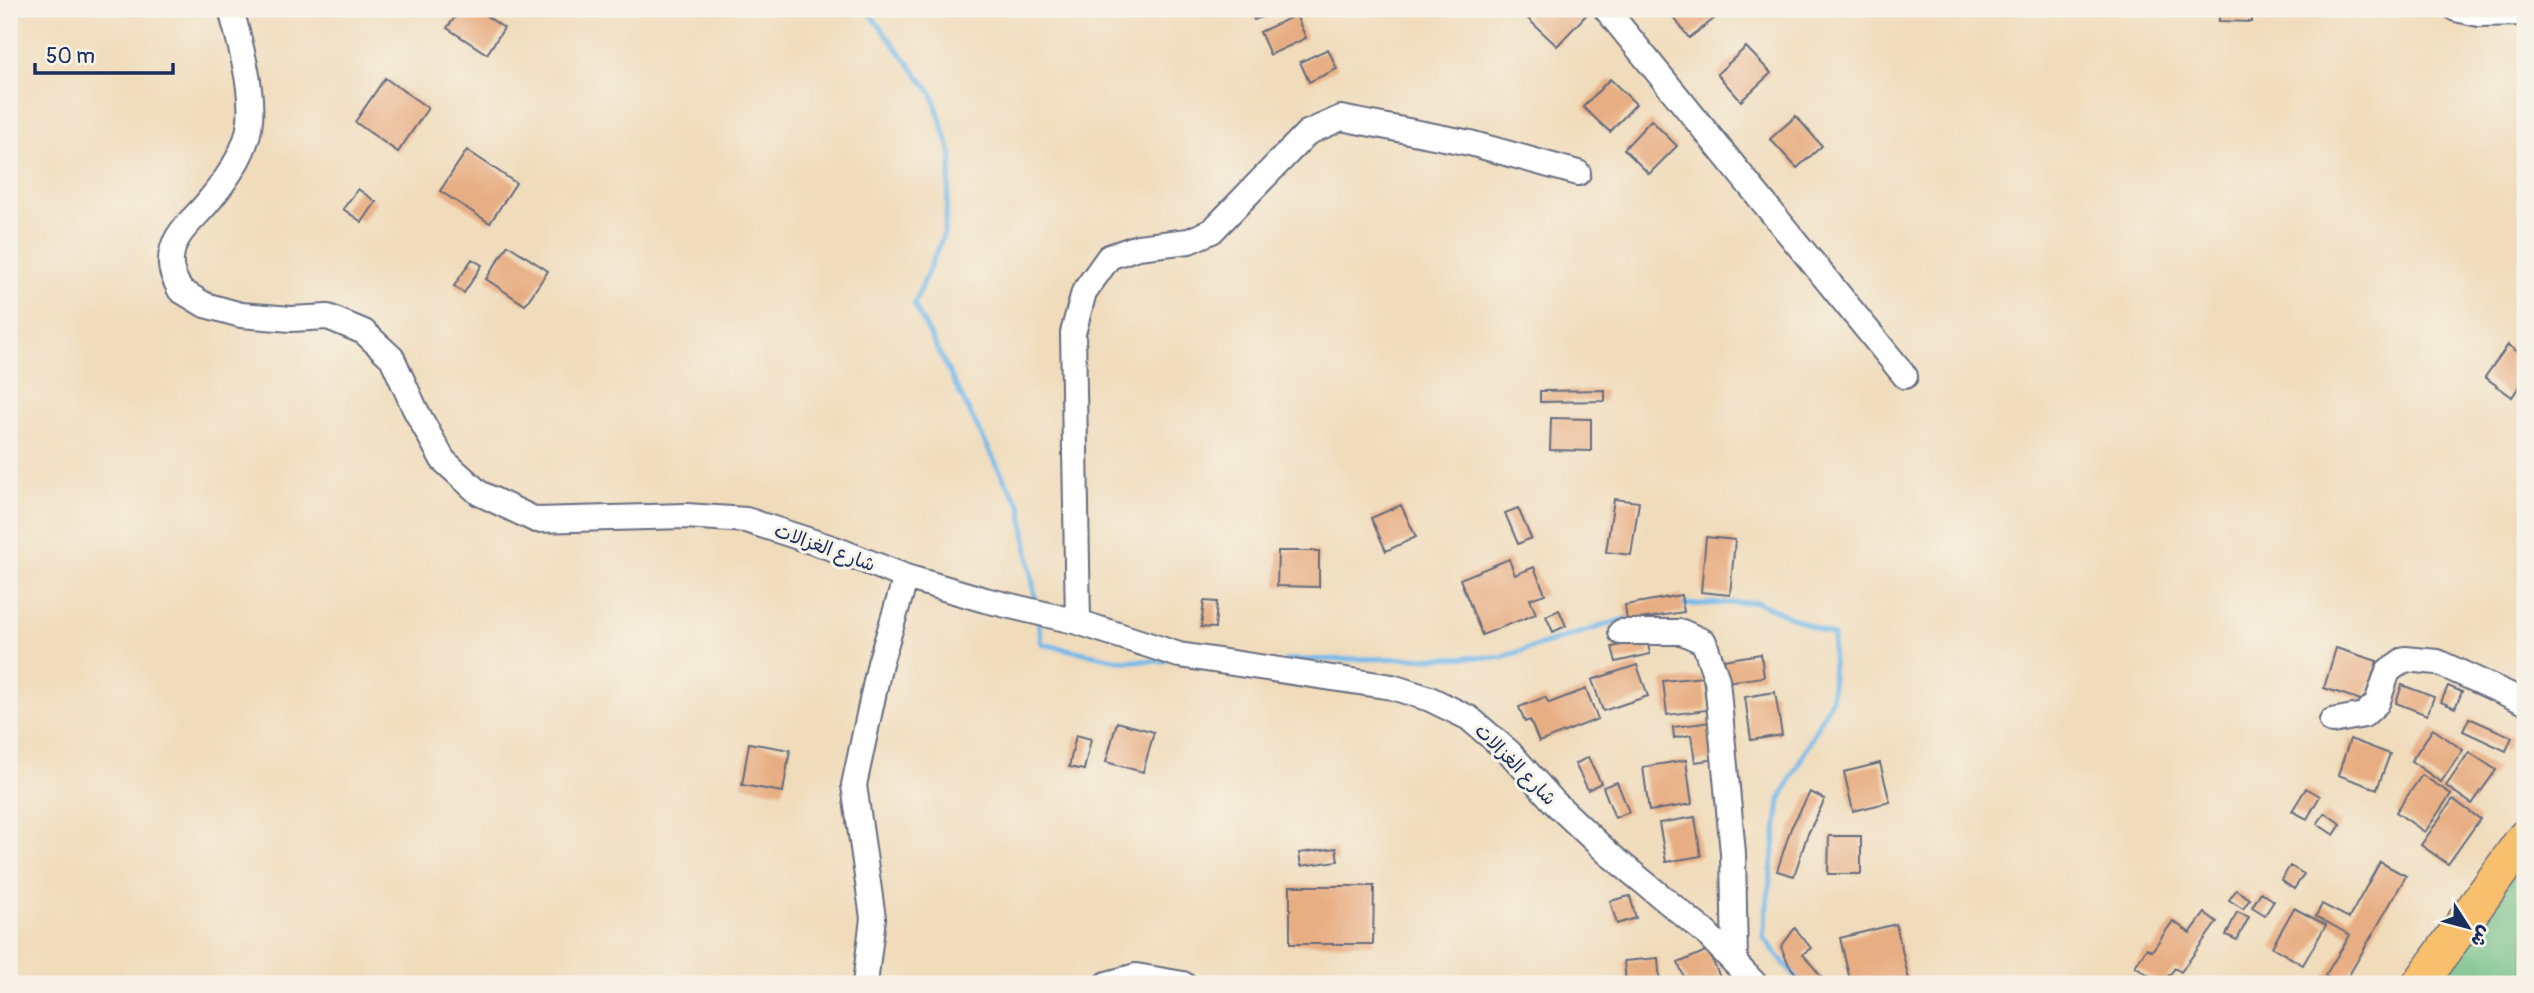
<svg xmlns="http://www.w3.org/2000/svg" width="2534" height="993" font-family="Pangolin,'Playpen Sans Arabic',sans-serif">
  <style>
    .forest { fill: #73bf87; stroke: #477772; stroke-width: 2 }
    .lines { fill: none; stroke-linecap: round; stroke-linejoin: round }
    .stream { stroke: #72b8e9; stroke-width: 5 }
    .building { fill: #e8ae83 }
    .minor-casing { stroke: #666c7f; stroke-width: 28 }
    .highway-casing { stroke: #666c7f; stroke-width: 38 }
    .minor { stroke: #fff; stroke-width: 24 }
    .highway { stroke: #f8bf6c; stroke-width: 35 }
    .labels { text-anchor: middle; stroke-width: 6; stroke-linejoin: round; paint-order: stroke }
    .street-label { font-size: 19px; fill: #1b2f5e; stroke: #f7f3e8 }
  </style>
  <rect width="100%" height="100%" fill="#f7f3e8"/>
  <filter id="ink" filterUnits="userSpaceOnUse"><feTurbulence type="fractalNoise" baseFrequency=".0143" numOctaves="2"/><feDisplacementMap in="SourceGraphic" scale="14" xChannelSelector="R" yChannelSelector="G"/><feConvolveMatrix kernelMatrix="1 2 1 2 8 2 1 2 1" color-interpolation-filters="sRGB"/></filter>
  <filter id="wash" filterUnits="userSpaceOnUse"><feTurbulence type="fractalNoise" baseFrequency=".00686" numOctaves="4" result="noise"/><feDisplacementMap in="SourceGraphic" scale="28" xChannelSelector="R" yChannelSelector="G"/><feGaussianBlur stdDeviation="1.57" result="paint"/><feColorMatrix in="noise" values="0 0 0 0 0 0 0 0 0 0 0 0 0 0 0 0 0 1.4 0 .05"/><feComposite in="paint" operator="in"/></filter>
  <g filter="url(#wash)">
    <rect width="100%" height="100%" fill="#f0dcbb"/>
    <path class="forest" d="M2525,840V984H2431Z"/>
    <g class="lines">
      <path class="stream" d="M866,9L932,93L952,156L944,234L914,304L1005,481L1021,506L1036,604
        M1678,605L1757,602L1833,636L1832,698L1780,800L1763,937L1801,984
        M1038,621L1042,644L1123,661H1165
        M1286,660L1502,657L1631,617"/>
    </g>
    <g id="blocks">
      <path class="building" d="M461,9H476L504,28L487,54L447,28Z
        M1250,9H1283L1254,20Z
        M1533,9H1583L1588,13L1557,46L1526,17Z
        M1680,9H1727L1689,38L1672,15Z
        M2219,9H2252V22L2219,21Z
        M1296,15L1306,38L1270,55L1260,32Z
        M1746,47L1771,73L1741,101L1717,74Z
        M1328,49L1337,69L1309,82L1300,62Z
        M385,78L428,108L398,152L355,122Z
        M1610,79L1636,104L1610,132L1583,107Z
        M1796,116L1822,146L1797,168L1770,139Z
        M1651,120L1677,146L1649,174L1624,149Z
        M467,150L516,183L490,223L440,191Z
        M358,189L376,202L362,222L343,209Z
        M508,245L548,271L525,305L486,279Z
        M472,259L482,265L464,293L454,286Z
        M2508,345L2525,357V378L2512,397L2485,377Z
        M1605,390V401L1540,402V391Z
        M1551,418L1591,419V451L1550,450Z
        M1614,499L1639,502L1631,555L1606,552Z
        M1401,505L1416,537L1386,551L1371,518Z
        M1518,508L1531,538L1518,544L1505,513Z
        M1706,537L1735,540L1730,595L1701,592Z
        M1278,551H1319V587L1277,586Z
        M1509,559L1515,575L1534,567L1545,594L1530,599L1536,614L1482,635L1460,579Z
        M1681,595L1684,612L1627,621L1625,605Z
        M1204,601L1217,602L1215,628L1201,627Z
        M1559,610L1566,626L1553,632L1546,616Z
        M1647,639L1650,654L1616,662L1612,647Z
        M2336,648L2377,661L2364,701L2324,688Z
        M1761,654L1764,677L1726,682L1723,660Z
        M1637,665L1648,696L1603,711L1592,680Z
        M1703,677L1707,710L1667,715L1663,681Z
        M2402,685L2434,697L2427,715L2396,703Z
        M2448,686L2462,692L2455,708L2441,702Z
        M1586,689L1598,719L1539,742L1530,720L1525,722L1519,707L1545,697L1549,703Z
        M1775,692L1782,735L1751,740L1745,697Z
        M2469,718L2512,737L2506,751L2463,731Z
        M1117,722L1154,732L1143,772L1106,762Z
        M1711,722L1716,759L1695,762L1691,735L1674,738L1673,727Z
        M2433,729L2463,750L2441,782L2411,761Z
        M1076,735L1091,739L1084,770L1069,767Z
        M2350,739L2390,754L2377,789L2338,775Z
        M749,743L790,750L783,792L742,785Z
        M2469,752L2496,770L2472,804L2446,786Z
        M1588,757L1601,783L1588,790L1575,764Z
        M1686,760L1692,804L1649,811L1643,767Z
        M1880,763L1890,802L1853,811L1844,772Z
        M2422,775L2451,794L2425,832L2396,812Z
        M1617,782L1629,812L1615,818L1603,787Z
        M2306,788L2320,796L2307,819L2292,811Z
        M1810,792L1825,799L1807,836L1794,876L1777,871L1791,828Z
        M2453,799L2480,819L2448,864L2421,845Z
        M2325,813L2341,824L2334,835L2317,824Z
        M1695,817L1701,856L1666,862L1659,823Z
        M1829,836H1861V874H1828Z
        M1336,848L1338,861L1301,866L1299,853Z
        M2380,862L2406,876L2344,984H2339L2325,976L2350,935L2316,916L2322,904L2349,918Z
        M2290,866L2304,874L2294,889L2281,880Z
        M1290,886H1374L1373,944H1290Z
        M2236,890L2250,899L2243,909L2229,900Z
        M2261,892L2274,901L2265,915L2252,907Z
        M1630,896L1636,918L1617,924L1610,901Z
        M2294,908L2326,925L2303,965L2272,947Z
        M2237,912L2249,917L2237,940L2226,935Z
        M2205,913L2217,922L2181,972L2175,968L2162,984L2135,966L2147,948L2152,951L2173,921L2190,933Z
        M1896,924L1909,980L1893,984H1851L1840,938Z
        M1795,928L1811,948L1803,954L1827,984H1804L1789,965L1781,947Z
        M1708,950L1723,984H1687L1678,963Z
        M1658,958L1660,984H1626L1624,961Z"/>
    </g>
  </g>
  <g filter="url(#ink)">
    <use href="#blocks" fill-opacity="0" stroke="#666c7f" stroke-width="2"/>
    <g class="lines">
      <defs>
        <path id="minor" d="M231,9C240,45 258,100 247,137C240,160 224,183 208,202C192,222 169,236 171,265C171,273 177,283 180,290L205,305L241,315L291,319L328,317L364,332L392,358L415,409L443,460L479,493L536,520L686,516L746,520L835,549L906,577L985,600L1078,622L1179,655L1392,687L1430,699L1469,718L1510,753L1555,803L1609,854L1706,933L1755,984
          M1606,9L1905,376
          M2456,9L2479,14L2525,13
          M1078,622L1073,333L1084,292L1109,257L1138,247L1189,241L1212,231L1307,133L1341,118L1470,143L1578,173
          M1621,632H1682L1704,642L1717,680L1733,853L1735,963
          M2332,721L2364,715L2377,703L2388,671L2405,659L2437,662L2525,702
          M865,984L873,918L854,785L880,663L906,577
          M1107,984L1136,976L1183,984"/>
        <path id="highway" d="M2420,984L2525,837"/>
      </defs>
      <use href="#minor" class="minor-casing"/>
      <use href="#highway" class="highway-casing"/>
      <use href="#minor" class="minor"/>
      <use href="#highway" class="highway"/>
    </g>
  </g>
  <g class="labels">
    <g class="street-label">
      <text transform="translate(825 547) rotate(20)" y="7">شارع الغزالات</text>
      <text transform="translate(1516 764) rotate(45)" y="7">شارع الغزالات</text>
    </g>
  </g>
  <rect width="2534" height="993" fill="none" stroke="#f7f3e8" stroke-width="35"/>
  <g transform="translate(2468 927) rotate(126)" stroke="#f7f3e8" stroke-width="5" paint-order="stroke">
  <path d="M0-5L12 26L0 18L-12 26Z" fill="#1b2f5e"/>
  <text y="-10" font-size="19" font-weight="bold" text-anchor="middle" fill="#1b2f5e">ش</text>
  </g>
  <path d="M35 63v10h138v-10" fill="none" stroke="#1b2f5e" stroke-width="3.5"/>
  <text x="46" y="63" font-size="21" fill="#1b2f5e" stroke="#f7f3e8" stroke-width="5" paint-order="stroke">50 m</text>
</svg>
